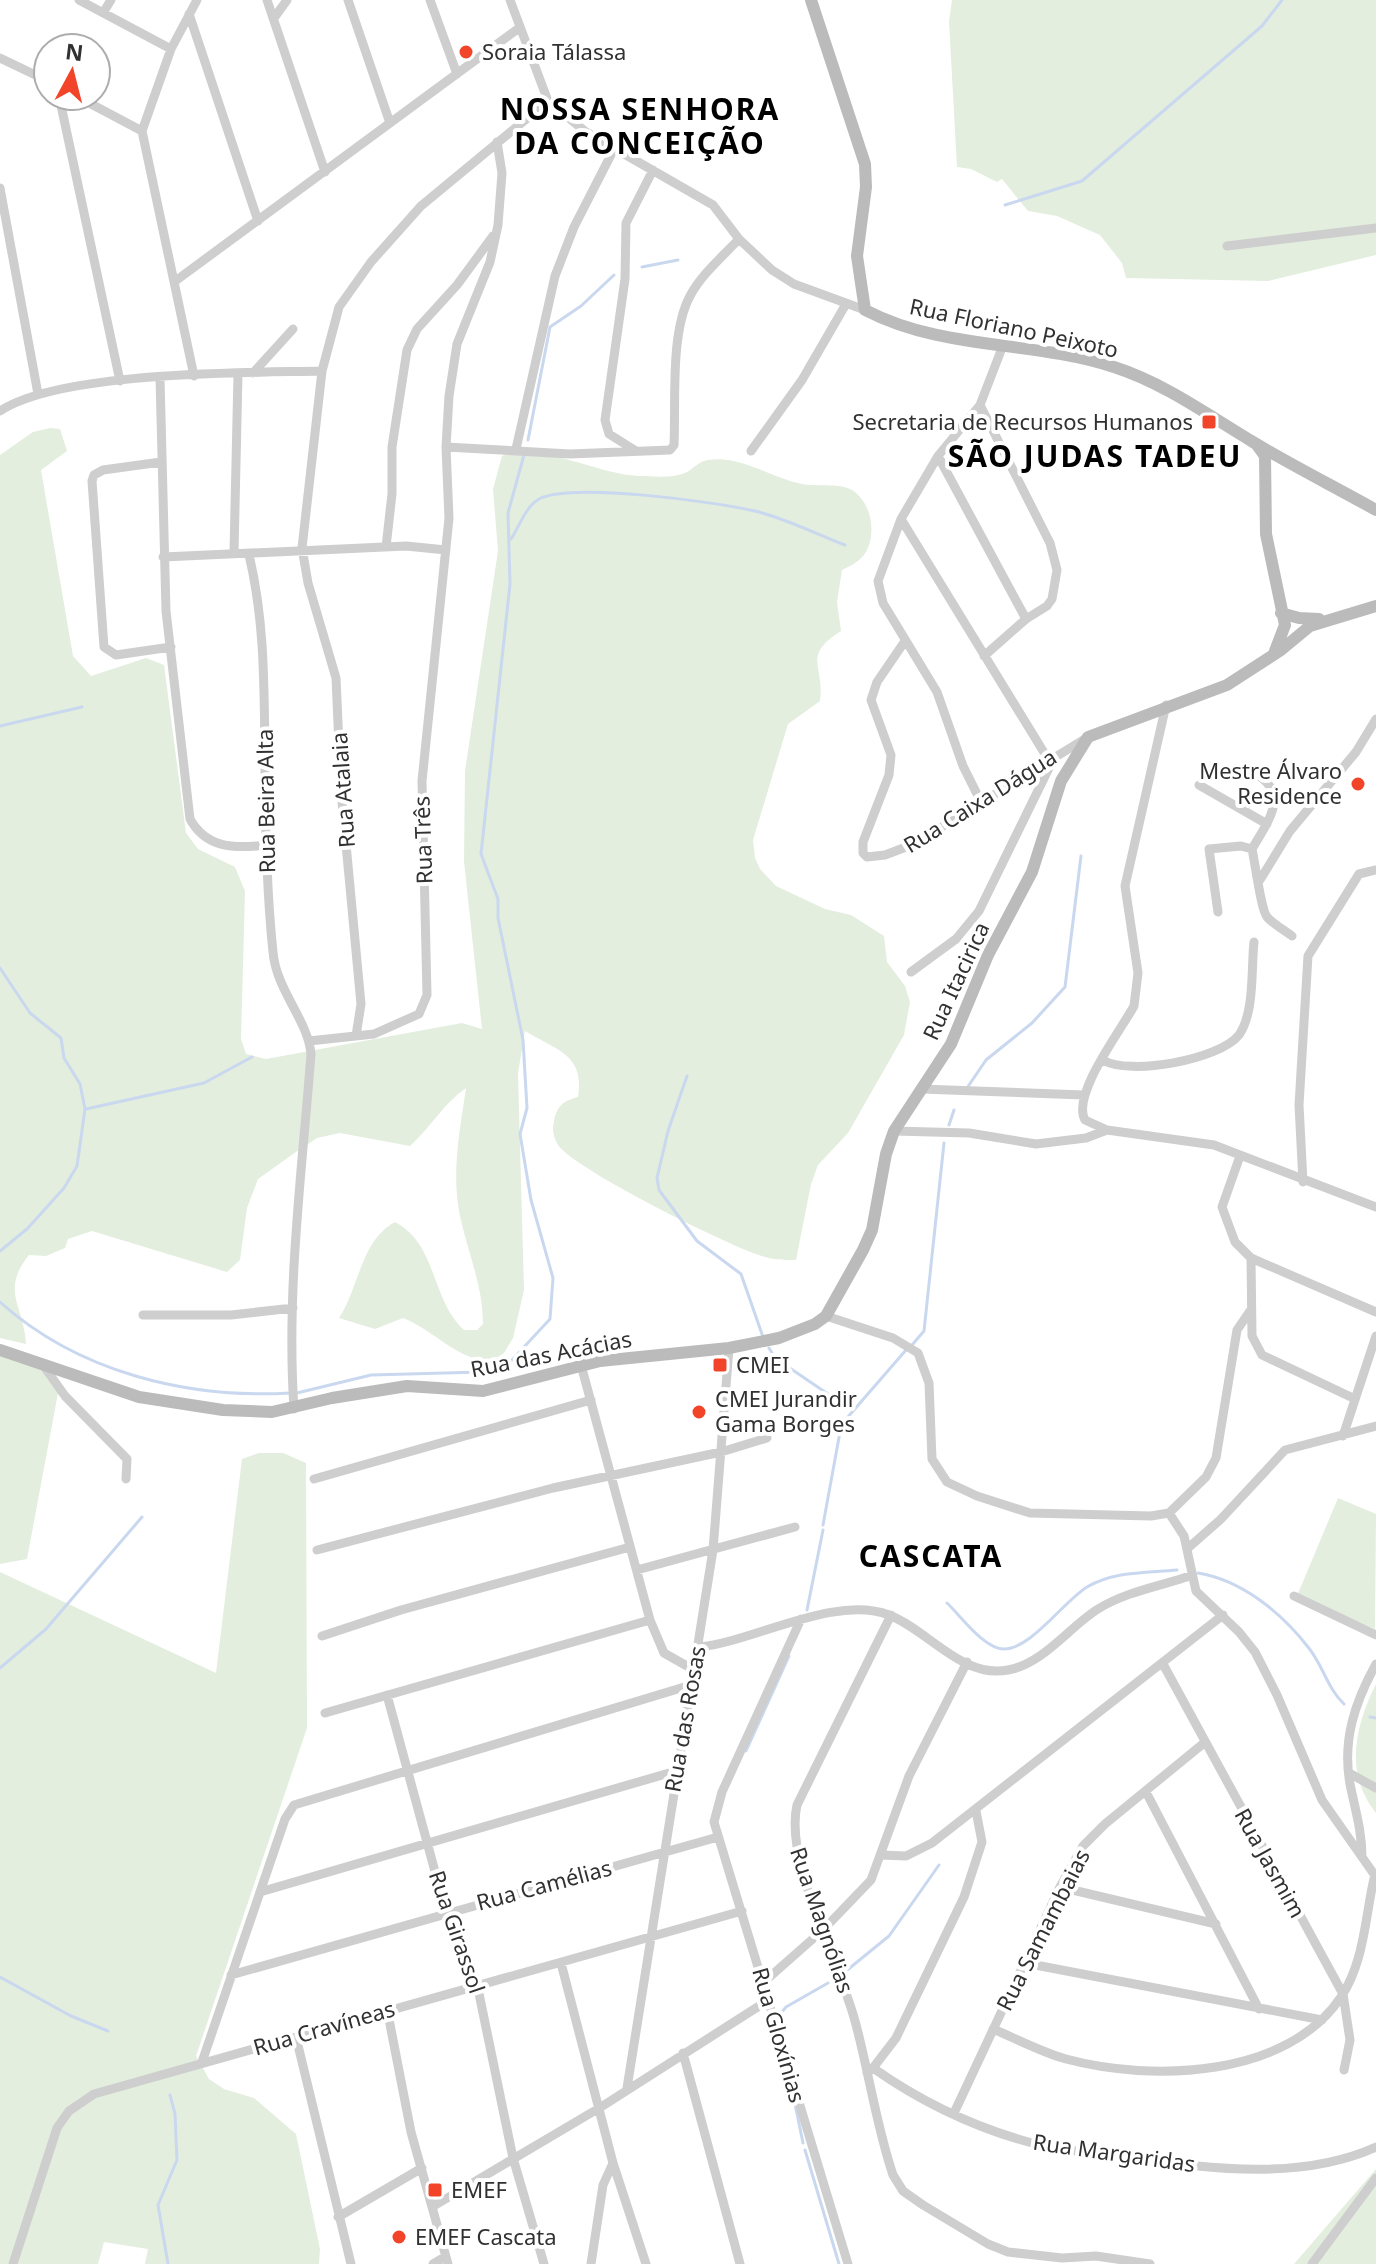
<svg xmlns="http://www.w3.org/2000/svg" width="1376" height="2264" font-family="'Noto Sans',sans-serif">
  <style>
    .green { fill: #e3eede }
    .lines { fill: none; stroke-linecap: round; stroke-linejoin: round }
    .stream { stroke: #c9d8ef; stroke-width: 3 }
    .street { stroke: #cecece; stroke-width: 9 }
    .secondary { stroke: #bbb; stroke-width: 12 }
    .poi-dot { fill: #f14429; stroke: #fff; stroke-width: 3 }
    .labels { text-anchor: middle; stroke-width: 8; stroke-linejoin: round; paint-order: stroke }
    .poi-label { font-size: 22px; fill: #313131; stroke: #fff; text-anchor: start }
    .street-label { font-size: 22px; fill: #313131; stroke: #fff }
    .district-label { font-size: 30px; font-weight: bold; letter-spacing: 2px; fill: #000; stroke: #fff }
  </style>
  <rect width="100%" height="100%" fill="#fff"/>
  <path class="green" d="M952,0H1376V255L1268,281L1126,278L1122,263L1100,235L1057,216L1028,211L1002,179L997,182L971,169L957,167L949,21Z
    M50,428L60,429L67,451L41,470L73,656L91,676L146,658L164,665L186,833L198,849L235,867L245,891L241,1039L246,1054L266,1059L462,1023L482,1029L464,861L465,771L498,551L493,489L502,456C538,441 596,474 638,476C652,476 674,479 687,472C694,468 699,461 708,460C742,455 770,478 802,484C817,487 843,482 855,492C868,503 873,520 871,536C868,556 859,562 842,570L837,602L841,631C801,656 825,666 820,701L788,724L753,840L755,858L760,869L776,886L825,909L851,915L884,936L887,962L905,986L910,1002L904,1035L848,1133L818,1165L811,1184L796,1260C786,1260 774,1260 765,1257C732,1248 574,1169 558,1145C553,1137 552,1129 554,1121C557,1106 563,1101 578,1097C585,1054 556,1050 525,1031L518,1073L524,1290L513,1338L504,1353L490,1362C455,1358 435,1331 403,1318L375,1329L339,1318C359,1288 361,1240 395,1222C438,1245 430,1298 464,1330H477L483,1324C483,1286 468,1253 460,1216C451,1173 460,1130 466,1088C443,1104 431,1127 410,1146L340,1133L317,1138L293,1154L258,1179L247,1208L240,1260L227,1272L92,1231L68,1239L65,1248L46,1256L29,1255C0,1291 24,1305 26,1344L0,1338V455L33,432Z
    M0,1353L37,1364L58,1393L27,1559L0,1564Z
    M259,1453H283L306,1463L307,1728L196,2056L209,2079L224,2089L254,2098L296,2134L320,2249L319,2264H145L148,2249L104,2242L98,2264H0V1572L216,1673L242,1459Z
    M1338,1498L1376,1514L1375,1629L1297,1596Z
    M1376,1684V1813C1344,1773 1355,1726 1376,1684Z
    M1376,2169V2264H1294Z"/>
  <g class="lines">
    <path class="stream" d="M1005,205L1082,181L1262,26L1282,0
      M642,267L678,260
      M528,440L550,327L581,306L614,275
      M511,539C519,527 526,506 539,499C571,482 720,502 759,512C788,520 817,534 845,545
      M0,726L82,707
      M0,968L30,1013L61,1038L64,1058L80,1084L85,1109L77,1166L64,1188L27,1229L0,1251
      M687,1076L668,1131L657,1178L659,1190L697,1241L741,1274L763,1337
      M967,1088L986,1060L1032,1023L1065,987L1081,856
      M86,1109L204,1083L252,1057
      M949,1125L954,1110
      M0,1302C78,1372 187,1399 290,1393
      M912,1345L924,1331L944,1143
      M769,1348L775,1358L853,1411
      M297,1393L371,1375L482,1372L512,1360L550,1319L553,1278L531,1200L520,1134L527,1108L523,1040L498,918V899L481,854L510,584L508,513L524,455
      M823,1525L840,1432L847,1418L906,1350
      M1198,1573C1241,1580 1281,1612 1308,1647C1323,1665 1327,1688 1344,1704
      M947,1603C960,1615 984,1649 1004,1649C1031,1649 1063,1602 1087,1587C1115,1571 1146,1573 1177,1570
      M807,1610L823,1530
      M0,1668L46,1629L142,1517
      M1370,1717L1376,1718
      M746,1751L789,1656
      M846,1971L889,1936L939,1865
      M0,1977L71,2016L108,2031
      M777,2018L786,2007L828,1983
      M795,2104L803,2143
      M805,2150L839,2264
      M168,2264L158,2205L177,2160L175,2114L170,2095"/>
    <path class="street" d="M79,0L171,49
      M267,0L325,172
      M348,0L390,123
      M430,0L457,74
      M510,0L548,101L586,132L713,205L739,239L772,270L794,284L865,310
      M103,13L111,0
      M189,14L258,221
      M274,18L287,0
      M0,58L48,81
      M59,96L120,381
      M76,96L142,131
      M142,131L194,376
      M142,131L171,49L197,0
      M0,188L38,394
      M1227,246L1376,228
      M174,282L519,28
      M253,373L293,329
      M160,378L166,611L190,819C206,848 234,849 265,845
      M980,405L1050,543L1057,570L1052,599L1047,606L1026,619L984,656
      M0,411C61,371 245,373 322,371
      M446,447L570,454L670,450L674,445C676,402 670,333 690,296C701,275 722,257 739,239
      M516,449L555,276L574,227L614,149
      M636,451L609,434L605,420L625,279L626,223L653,170
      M751,451L802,380L846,304
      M938,456L1026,619
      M161,462L103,470L94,475L92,481L104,647L116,655L171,647
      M901,519L1048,759L1049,768L979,911L956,939L911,972
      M386,547L392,494V447L407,350L417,329L457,285L493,236
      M234,552L238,374
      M249,555C265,622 264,687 265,756C265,821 266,886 273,952C276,990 308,1020 311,1054C302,1172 286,1291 294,1409
      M163,557L406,546L446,550
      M905,641L877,682L871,700L891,755L889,775L863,842V853L867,857L885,855L914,844L1088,737
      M1250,771C1292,791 1270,818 1252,849C1255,862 1261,910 1267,917C1273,924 1284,930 1292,936
      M1199,785L1267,824
      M981,802L963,766L937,692L883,603L878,581L901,519L938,456L980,405L1002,348
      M1260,880L1290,831L1356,752L1376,719
      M1218,912L1209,849L1241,846L1252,849
      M356,1036L361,1004L341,791L336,678L308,583L302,548L322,371L339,307L371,262L421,206L548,101
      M309,1041L374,1034L419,1014L427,995L422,781L449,518L446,447L449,396L457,344L490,262L498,225L502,173L497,142
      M1103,1060C1129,1076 1219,1060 1239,1035C1255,1012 1251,968 1254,942
      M921,1089L1084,1095
      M1107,1130L1085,1120C1071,1095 1121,1030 1134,1006L1138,973L1125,886L1166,705
      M894,1131L969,1133L1036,1144L1086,1138L1107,1130L1214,1145L1376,1207
      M1240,1156L1222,1207L1235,1242L1251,1258L1376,1312
      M1303,1182L1299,1105L1308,956L1359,874L1376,870
      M1251,1258L1252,1336L1262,1355L1353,1398
      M143,1315H231L293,1308
      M826,1316L893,1338L918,1353L929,1383L932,1459L947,1482L977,1496L1030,1513L1151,1516L1169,1513L1184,1536L1196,1591L1239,1632L1255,1652L1277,1695L1322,1800L1376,1877
      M43,1365L65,1396L127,1459L126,1479
      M581,1365L650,1620L664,1653L694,1670
      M1343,1436L1376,1336
      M314,1479L591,1400
      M1169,1513L1206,1477L1216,1458L1237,1330L1250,1311
      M1187,1549L1221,1519L1285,1450L1376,1426
      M317,1550L553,1488L721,1452L767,1438
      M637,1570L795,1527
      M1294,1596L1376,1635
      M891,1615L797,1805C784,1862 839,1961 855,2021C869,2072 876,2125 893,2175L903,2191L923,2205L988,2244L1008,2252L1062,2258L1096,2256L1150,2264
      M801,1619L722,1792L714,1822L848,2264
      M322,1636L401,1610L630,1547
      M699,1647C753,1642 835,1594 889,1615C928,1630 962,1679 1008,1670C1043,1664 1069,1627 1098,1609C1125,1592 1160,1586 1190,1576
      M1163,1664L1343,1994L1350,2040L1344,2070
      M387,1695L446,1912L477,1984L513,2158L544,2264
      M325,1713L650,1620
      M1349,1773L1376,1788
      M1146,1792L1259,2009
      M881,1855L906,1856L932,1843L1223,1615
      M1362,1857C1362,1831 1355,1809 1350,1784C1342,1740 1355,1702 1376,1664
      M1060,1887L1216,1924
      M260,1892L676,1771
      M561,1963L613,2163L646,2264
      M1025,1963L1322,2020
      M231,1975L718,1837
      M764,1982L824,1929L871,1880L909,1776L967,1662
      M387,2009L411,2132L448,2264
      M993,2029C1017,2039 1041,2052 1066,2059C1152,2082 1287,2078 1341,1997C1365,1961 1365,1915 1375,1874
      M296,2037L351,2264
      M683,2053L740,2264
      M202,2062L285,1819L294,1805L691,1685
      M873,2068L896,2038L964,1897L982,1842L976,1811
      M867,2073L873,2068C920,2101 976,2128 1032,2143C1060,2151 1089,2152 1117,2156C1201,2167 1296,2183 1376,2147
      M627,2088L713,1550L729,1348
      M954,2113L1060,1887L1083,1846L1105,1824L1204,1743
      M432,2207L601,2107L770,1999
      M338,2217L422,2168
      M13,2264L57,2128L69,2111L94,2094L742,1911
      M433,2264L445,2257
      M591,2264L603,2185L613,2163
      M1312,2264L1376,2178"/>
    <path class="secondary" d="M811,0L865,164L866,187L857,256L865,310C944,351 1031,340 1114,367C1164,383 1208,415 1253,442C1293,466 1335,487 1376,510
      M1257,445L1265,456L1266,534L1285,625L1275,651
      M1281,613L1299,618L1319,619
      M0,1350L139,1397L223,1410L272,1412L332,1398L407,1386L483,1391L600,1361L729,1348L779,1338L815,1324L826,1316L863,1250L872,1230L886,1154L894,1131L951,1044L988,955L1032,872L1061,781L1088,737L1227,685L1281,650L1310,626L1376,606"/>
  </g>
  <g class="poi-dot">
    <circle cx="466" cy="52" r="8"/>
    <rect x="1201" y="414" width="16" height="16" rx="4"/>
    <circle cx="1358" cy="784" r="8"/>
    <rect x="712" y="1357" width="16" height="16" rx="4"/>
    <circle cx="699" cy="1412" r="8"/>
    <rect x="427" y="2182" width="16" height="16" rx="4"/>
    <circle cx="399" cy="2237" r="8"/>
  </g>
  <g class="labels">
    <g class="poi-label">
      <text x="482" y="60">Soraia Tálassa</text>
      <text x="1193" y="430" text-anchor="end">Secretaria de Recursos Humanos</text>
      <text x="1342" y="779" text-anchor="end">Mestre Álvaro<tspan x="1342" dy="25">Residence</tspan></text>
      <text x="736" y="1373">CMEI</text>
      <text x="715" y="1407">CMEI Jurandir<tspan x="715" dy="25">Gama Borges</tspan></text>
      <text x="451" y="2198">EMEF</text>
      <text x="415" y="2245">EMEF Cascata</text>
    </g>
    <g class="street-label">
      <text transform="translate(1014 328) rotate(12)" y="8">Rua Floriano Peixoto</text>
      <text transform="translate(343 790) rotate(-94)" y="8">Rua Atalaia</text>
      <text transform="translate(266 801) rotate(-91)" y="8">Rua Beira Alta</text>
      <text transform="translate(980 801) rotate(-32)" y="8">Rua Caixa Dágua</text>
      <text transform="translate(423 840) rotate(-92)" y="8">Rua Três</text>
      <text transform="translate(956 981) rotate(-65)" y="8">Rua Itacirica</text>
      <text transform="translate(551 1354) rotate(-11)" y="8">Rua das Acácias</text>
      <text transform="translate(685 1719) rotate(-80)" y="8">Rua das Rosas</text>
      <text transform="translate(1270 1863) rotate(61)" y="8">Rua Jasmim</text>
      <text transform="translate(544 1885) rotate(-15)" y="8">Rua Camélias</text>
      <text transform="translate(822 1920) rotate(71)" y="8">Rua Magnólias</text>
      <text transform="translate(1043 1930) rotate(-63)" y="8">Rua Samambaias</text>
      <text transform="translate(457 1932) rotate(71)" y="8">Rua Girassol</text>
      <text transform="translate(324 2028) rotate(-16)" y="8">Rua Cravíneas</text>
      <text transform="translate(779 2035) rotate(74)" y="8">Rua Gloxínias</text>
      <text transform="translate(1114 2153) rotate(8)" y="8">Rua Margaridas</text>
    </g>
    <g class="district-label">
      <text x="640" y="120">NOSSA SENHORA<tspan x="640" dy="34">DA CONCEIÇÃO</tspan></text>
      <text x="1095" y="467">SÃO JUDAS TADEU</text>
      <text x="931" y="1567">CASCATA</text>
    </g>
  </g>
  <g transform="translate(72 72) rotate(7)"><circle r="38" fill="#ffffff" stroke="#adadad" stroke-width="2"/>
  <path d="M0-6L14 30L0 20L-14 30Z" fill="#f14429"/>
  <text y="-12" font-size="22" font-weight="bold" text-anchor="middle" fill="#313131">N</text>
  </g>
</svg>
